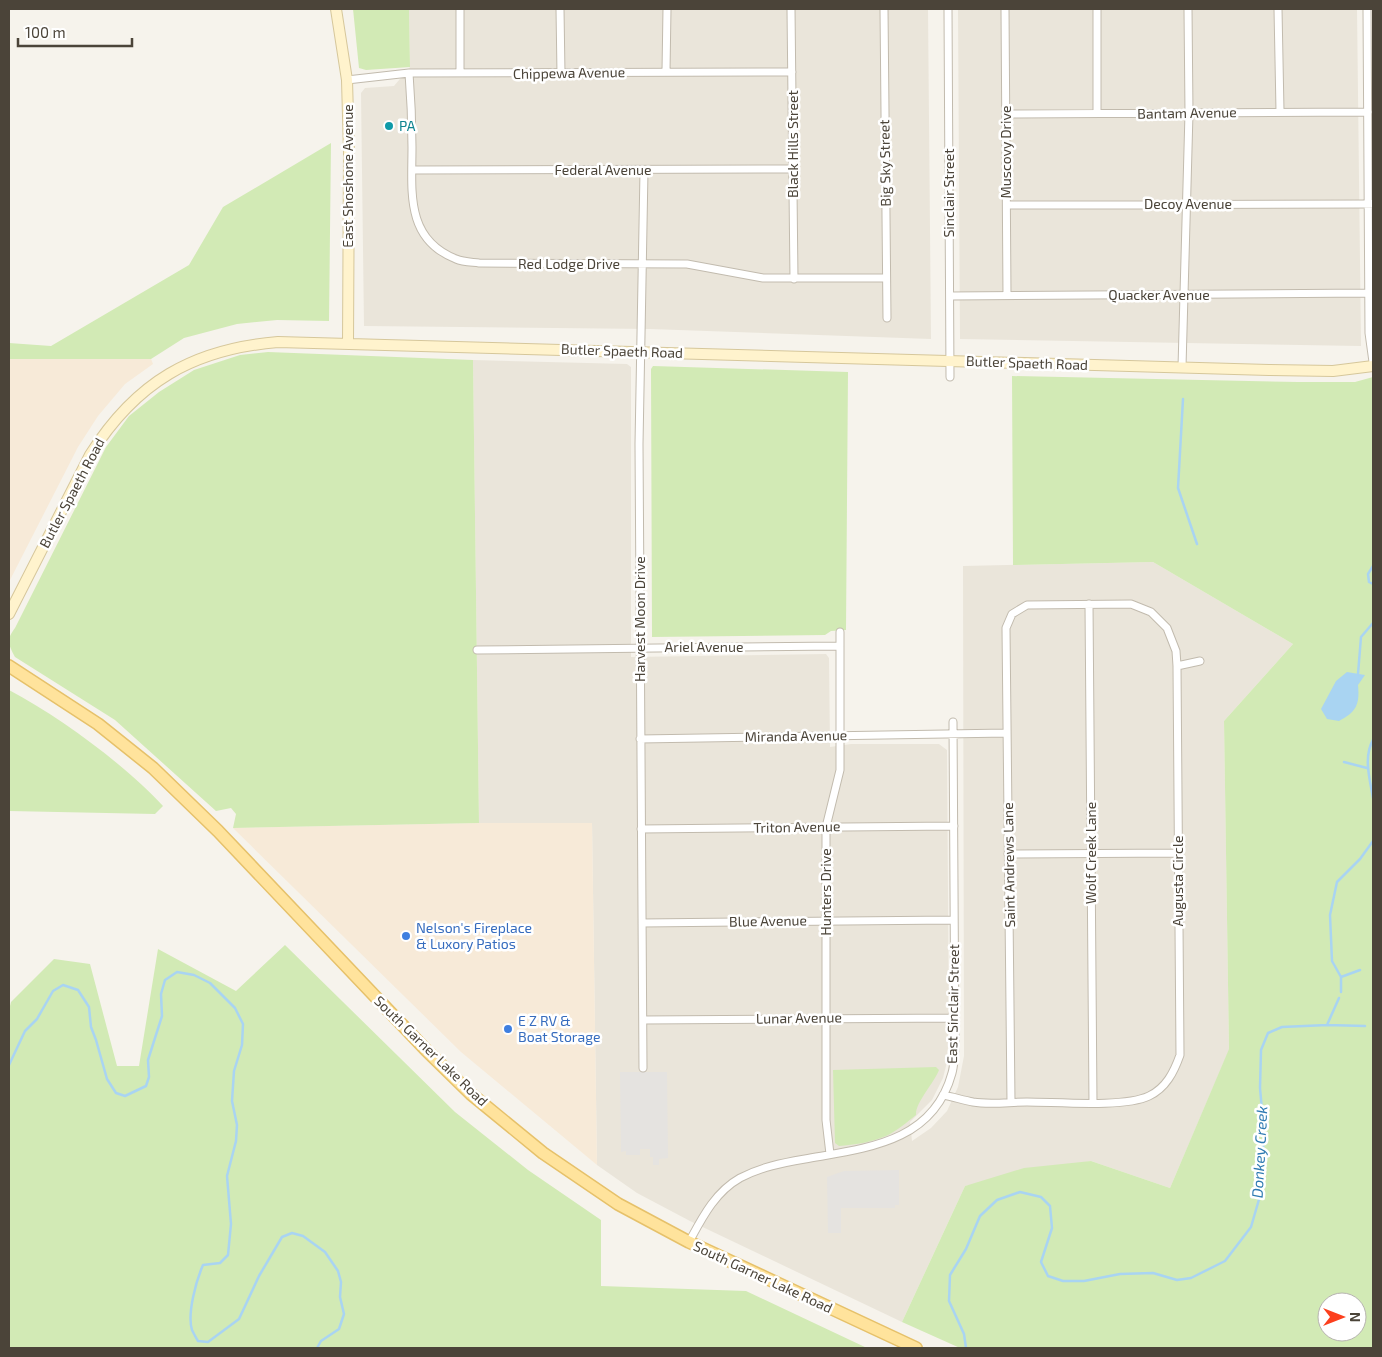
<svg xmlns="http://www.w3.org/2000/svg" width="1382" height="1357" font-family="'Exo 2',sans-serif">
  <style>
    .residential { fill: #eae5da }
    .commercial { fill: #f7ead8 }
    .green { fill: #d2eab5; fill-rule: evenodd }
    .parking { fill: #e5e3e0 }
    .water { fill: #a9d4f2 }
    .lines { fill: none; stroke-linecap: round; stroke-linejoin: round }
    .stream { stroke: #a9d4f2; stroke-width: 2.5 }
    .street-casing { stroke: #c2bbae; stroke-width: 9 }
    .secondary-casing { stroke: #d6c79b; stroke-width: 12 }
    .primary-casing { stroke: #e6c16a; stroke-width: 14 }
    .street { stroke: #fff; stroke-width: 7 }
    .secondary { stroke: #fff3cd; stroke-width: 10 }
    .primary { stroke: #ffe39c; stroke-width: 11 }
    .culture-dot { fill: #0f9aa8; stroke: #fff; stroke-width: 2 }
    .shop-dot { fill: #3f7fe0; stroke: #fff; stroke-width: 2 }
    .labels { text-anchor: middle; stroke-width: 5; stroke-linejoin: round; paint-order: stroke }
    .street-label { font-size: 14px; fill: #4b4439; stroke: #fff }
    .culture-label { font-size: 14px; fill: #0d838f; stroke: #fff; text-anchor: start }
    .shop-label { font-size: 14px; fill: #366cbe; stroke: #fff; text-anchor: start }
    .water-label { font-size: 15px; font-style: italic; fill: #2e7ab2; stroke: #fff }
  </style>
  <rect width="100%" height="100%" fill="#f6f3ec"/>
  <path class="residential" d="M409,9H928L931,339L650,329L364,326L361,93L365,88L394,86L410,67Z
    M958,9H1357L1361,346L960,339Z
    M473,360L627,364L631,367V657L826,654L829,658L830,747L851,744H939L947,750L949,1031L947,1062L943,1078L932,1100L910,1122L912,1141L931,1128L947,1111L958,1087L964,1056L963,566L1153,562L1293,644L1224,721L1229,1050L1170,1188L1091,1161L965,1186L902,1322L690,1221L637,1193L597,1165L592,823H479Z"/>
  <path class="commercial" d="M9,359H151L153,364L125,384L98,416L78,447L9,582Z
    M479,823H592L597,1165L461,1052L233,828Z"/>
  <path class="green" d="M353,9H409L410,67L366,70L359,68Z
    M331,143L329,321L277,320L237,324L184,338L151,359H9V343L51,346L189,265L223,207Z
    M268,352L473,360L479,823L233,828L236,814L231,808L216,811L115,720L15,657C8,644 6,640 15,628L106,447L129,416L159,392L194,370L240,355Z
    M653,366L848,372L846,630L831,631L825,635L652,637L651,369Z
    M1012,376L1298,382H1355L1373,377V1348H960L902,1322L965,1186L1024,1168L1091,1161L1170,1188L1229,1049L1224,721L1293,644L1153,562L1013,565ZM1327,1302H1357V1332H1327Z
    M9,690C60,717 124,764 163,806L155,814L9,811Z
    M285,945L455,1112L528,1170L601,1220V1286L746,1291L867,1348H9V1010L11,1002L54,959L90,964L117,1066H139L158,949L236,991Z
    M936,1067L939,1070C934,1083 915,1103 916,1115C907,1122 897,1131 886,1136C872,1142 854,1145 839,1146L835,1143L833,1070Z"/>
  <path class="parking" d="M620,1072H667L668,1158L659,1159V1165H653V1157H650V1149H640V1155H626V1151L621,1152Z
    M899,1170V1205H895V1208H841V1233H828L827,1177L844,1171Z"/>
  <path class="water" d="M1347,672L1365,675L1358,685C1360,705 1356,712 1339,721L1327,719L1321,709L1336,681Z"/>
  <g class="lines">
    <path class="stream" d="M1183,399L1178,488L1197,544
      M1373,566L1368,574L1369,582L1373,584
      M1358,674L1361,637L1373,623
      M1373,740C1363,757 1370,780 1373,798
      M1344,762L1367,768
      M1360,970L1341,977L1332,961L1330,915L1337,882L1360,859L1373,841
      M1341,992V977
      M1327,1025L1365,1026
      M9,1065L25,1031L37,1019L53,991L63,985L78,990L89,1007L91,1027L96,1040L107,1079L116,1093L125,1096L146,1086L149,1077L148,1060L162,1016L161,994L165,980L177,972L194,975L210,983L235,1008L243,1024L242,1045L234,1071L232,1101L237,1125L236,1141L227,1176L231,1224L228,1255L220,1263L203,1265C196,1281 187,1314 192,1330C194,1334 196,1338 198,1341L208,1342L239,1319L259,1276L282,1237L292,1233L303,1236L325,1252L338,1271L341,1282L340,1297L344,1314L339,1329L321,1341L317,1348
      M966,1348L964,1334L949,1301L950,1275L966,1249L980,1216L997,1200L1020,1192L1041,1197L1050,1206L1052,1228L1041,1262L1048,1276L1063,1281H1084L1120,1274L1153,1273L1177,1280L1191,1278L1225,1261L1251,1227L1260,1196L1264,1133L1260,1088L1261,1050L1268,1033L1282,1027L1327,1025L1339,998"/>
    <defs>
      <path id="street" d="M460,9V73
        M560,9L561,74
        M791,9L794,279
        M884,9L887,318
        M948,9L950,377
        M1005,9L1007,295
        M1097,9V113
        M1278,9L1280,111
        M1367,9L1369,333L1373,362
        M666,71L667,9
        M409,73C411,98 412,122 412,147C412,191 405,239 456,259C463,262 471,262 479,263L687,264L763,278H886
        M347,80L409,73L792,72
        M1006,114L1368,112
        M412,170L793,169
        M1007,205L1373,204
        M950,296L1369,293
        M1182,367L1189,113L1188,9
        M1089,604L1093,1103
        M477,650L840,646
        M1177,666L1200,661
        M640,739L1007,733
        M641,829L954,826
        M1008,854L1178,853
        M642,923L954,920
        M643,1020L955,1018
        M643,1068L639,444L644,171
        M943,1095C953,1097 963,1100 973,1102C990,1105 1009,1102 1027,1102C1056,1102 1124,1108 1149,1096C1166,1088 1174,1072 1180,1055L1177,666L1176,651L1167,628L1151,612L1131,604L1027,605L1012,614L1006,628L1011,1102
        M830,1154L826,1120V827L840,770V632
        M689,1242C702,1218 715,1192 740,1178C761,1167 782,1163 805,1159C866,1148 933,1143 952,1073C954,1066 954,1058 955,1051L953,722"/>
      <path id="secondary" d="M336,9L347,80L349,153L348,344
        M9,614L90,455C136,382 193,349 278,342L1269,370L1333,371L1373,366"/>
      <path id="primary" d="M9,666L98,724L153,768L218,831L426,1050L471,1094L543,1153L618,1204L689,1242L916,1348"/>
    </defs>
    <use href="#street" class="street-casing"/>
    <use href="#secondary" class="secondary-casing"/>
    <use href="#primary" class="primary-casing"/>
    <use href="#street" class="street"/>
    <use href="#secondary" class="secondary"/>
    <use href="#primary" class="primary"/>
  </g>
  <circle class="culture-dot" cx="389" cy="126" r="5"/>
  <g class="shop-dot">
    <circle cx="406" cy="936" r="5"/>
    <circle cx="508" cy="1029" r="5"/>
  </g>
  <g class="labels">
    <g class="street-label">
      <text transform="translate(569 73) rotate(-1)" y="5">Chippewa Avenue</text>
      <text transform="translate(1187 113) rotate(-1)" y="5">Bantam Avenue</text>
      <text transform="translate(793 144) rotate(-90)" y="5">Black Hills Street</text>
      <text transform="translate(1006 152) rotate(-90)" y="5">Muscovy Drive</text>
      <text transform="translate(885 163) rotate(-91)" y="5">Big Sky Street</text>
      <text x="603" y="175">Federal Avenue</text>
      <text transform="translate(348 176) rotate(-90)" y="5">East Shoshone Avenue</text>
      <text transform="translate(949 193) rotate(-90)" y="5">Sinclair Street</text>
      <text x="1188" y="209">Decoy Avenue</text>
      <text x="569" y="269">Red Lodge Drive</text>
      <text x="1159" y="300">Quacker Avenue</text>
      <text transform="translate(622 351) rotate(2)" y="5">Butler Spaeth Road</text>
      <text transform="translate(1027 363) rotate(2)" y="5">Butler Spaeth Road</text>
      <text transform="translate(72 493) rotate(-62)" y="5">Butler Spaeth Road</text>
      <text transform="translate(640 619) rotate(-90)" y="5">Harvest Moon Drive</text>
      <text x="704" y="652">Ariel Avenue</text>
      <text transform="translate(796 736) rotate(-1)" y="5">Miranda Avenue</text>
      <text transform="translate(797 827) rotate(-1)" y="5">Triton Avenue</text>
      <text transform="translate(1091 853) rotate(-90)" y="5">Wolf Creek Lane</text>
      <text transform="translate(1009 865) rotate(-91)" y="5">Saint Andrews Lane</text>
      <text transform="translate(1178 881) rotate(-90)" y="5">Augusta Circle</text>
      <text transform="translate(826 892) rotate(-90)" y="5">Hunters Drive</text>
      <text transform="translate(768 921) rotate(-1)" y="5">Blue Avenue</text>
      <text transform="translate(953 1004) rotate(-89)" y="5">East Sinclair Street</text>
      <text transform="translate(799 1018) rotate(-1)" y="5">Lunar Avenue</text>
      <text transform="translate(431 1051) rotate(44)" y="5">South Garner Lake Road</text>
      <text transform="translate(763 1277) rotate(25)" y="5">South Garner Lake Road</text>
    </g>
    <g class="culture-label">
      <text x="399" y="131">PA</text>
    </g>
    <g class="shop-label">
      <text x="416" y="933">Nelson's Fireplace<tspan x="416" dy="16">&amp; Luxory Patios</tspan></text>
      <text x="518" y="1026">E Z RV &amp;<tspan x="518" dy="16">Boat Storage</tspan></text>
    </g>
    <g class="water-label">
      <text transform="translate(1260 1152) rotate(-87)" y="5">Donkey Creek</text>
    </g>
  </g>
  <rect width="1382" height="1357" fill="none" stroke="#4b4439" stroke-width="20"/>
  <g transform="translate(1342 1317) rotate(90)"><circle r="24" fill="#ffffff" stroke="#b7b4b0"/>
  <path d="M0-4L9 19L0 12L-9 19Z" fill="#fc3f1d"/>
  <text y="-8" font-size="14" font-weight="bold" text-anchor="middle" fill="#4b4439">N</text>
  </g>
  <path d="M18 38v8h114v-8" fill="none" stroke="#4b4439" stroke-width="2.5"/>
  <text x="25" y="38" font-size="15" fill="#4b4439" stroke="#ffffff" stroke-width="4" paint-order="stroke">100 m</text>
</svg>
